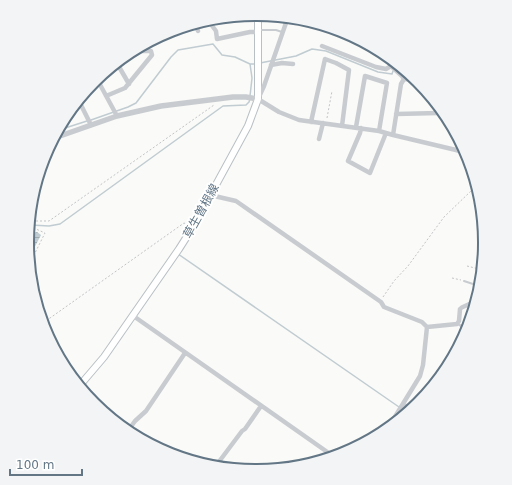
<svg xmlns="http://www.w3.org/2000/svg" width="512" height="485" font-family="'DejaVu Sans','Noto Sans JP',sans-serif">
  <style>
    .water { fill: url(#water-rules) }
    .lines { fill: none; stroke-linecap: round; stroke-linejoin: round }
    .stream { stroke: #c0ccd1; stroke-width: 1.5 }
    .secondary-casing { stroke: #b9c0c5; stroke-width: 8 }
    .path { stroke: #c1c4c6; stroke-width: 1; stroke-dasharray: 2 2; stroke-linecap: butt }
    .service { stroke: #c8ccd0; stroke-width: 2 }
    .minor { stroke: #c8ccd0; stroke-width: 4.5 }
    .tertiary { stroke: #c8ccd0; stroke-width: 5.5 }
    .secondary { stroke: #fff; stroke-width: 6 }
    .labels { text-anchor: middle; stroke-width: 4; stroke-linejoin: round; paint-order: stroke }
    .street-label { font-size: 12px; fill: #627686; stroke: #fff }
    .rim { fill: none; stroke: #627686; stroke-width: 2 }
  </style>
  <defs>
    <pattern id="water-rules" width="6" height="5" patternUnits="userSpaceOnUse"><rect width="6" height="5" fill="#c0ccd1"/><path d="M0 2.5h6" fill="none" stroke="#9faaaf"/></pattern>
  </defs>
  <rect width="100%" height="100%" fill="#fafaf8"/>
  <path class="water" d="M37,232L41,235L30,256L28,245L34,233Z"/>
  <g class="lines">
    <path class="stream" d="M260,63L296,56L312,49L326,51L378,72L392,74L393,71
      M250,64L252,78L250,96
      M91,120L128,107L136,103L171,57L178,50L213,44L222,55L235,57L250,64H256
      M62,129L87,121
      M31,225L49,226L60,224L223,106L246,105L249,102L250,99
      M178,254L399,407
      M402,408L410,409"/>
    <defs>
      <path id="secondary" d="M81,384L104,357L179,249L193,227L248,126L258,99V14"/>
    </defs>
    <use href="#secondary" class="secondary-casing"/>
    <path class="path" d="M327,118L332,91
      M32,221H49L214,105
      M29,234L32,228L36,229L45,233L31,261
      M467,266L479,269
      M452,278L461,280
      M383,297L394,281L408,266L444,217L471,191L474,190
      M43,323L184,223L189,225"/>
    <path class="service" d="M259,30H276L282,32
      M464,281L476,285
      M458,324L462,327L463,335
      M461,325L468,324"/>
    <path class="minor" d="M287,20L264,86L258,99L279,112L299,120L379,131L393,135L456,150L466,153
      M210,23L216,31L217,39L250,32H258
      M196,26L198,31
      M322,46L376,67L386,69L391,66
      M118,65L129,84
      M271,65L282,63L293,64
      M391,65V66L402,76L404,79
      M97,79L117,116
      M404,79L417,80
      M106,96L125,88L152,55L151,51H139
      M80,103L91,125
      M396,114L439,113
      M311,122L325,59L336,63L349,70L342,126
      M356,127L365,76L387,83L379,131
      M361,128L360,133L348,161L370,173L386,133
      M393,135L401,84L404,79
      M319,139L323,123
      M210,195L236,201L381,302L384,307L422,322L427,327L457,324L459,321L460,309C463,305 470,306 473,301
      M132,315L333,456
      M88,394L113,417
      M403,405L413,407
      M393,420L420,376L423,365L427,327
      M130,428L135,421L146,411L185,353
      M218,463L242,431L245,429L261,406"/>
    <path class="tertiary" d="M57,137L117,116L161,106L233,97H246L258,99"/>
    <use href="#secondary" class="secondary"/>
  </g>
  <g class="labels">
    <g class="street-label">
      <text transform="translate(201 211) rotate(-61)" y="4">草生曽根線</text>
    </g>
  </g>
  <path d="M0 0H512V485H0ZM255 21H257A221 221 0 0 1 478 242V243A221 221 0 0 1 257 464H255A221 221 0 0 1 34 243V242A221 221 0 0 1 255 21Z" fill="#f2f4f5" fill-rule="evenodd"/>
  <path class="rim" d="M255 21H257A221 221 0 0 1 478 242V243A221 221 0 0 1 257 464H255A221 221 0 0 1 34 243V242A221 221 0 0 1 255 21Z"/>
  <path d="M10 469v6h72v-6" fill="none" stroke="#627686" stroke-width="2"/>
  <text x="16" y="469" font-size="12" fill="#627686" stroke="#ffffff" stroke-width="3" paint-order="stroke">100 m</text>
</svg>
